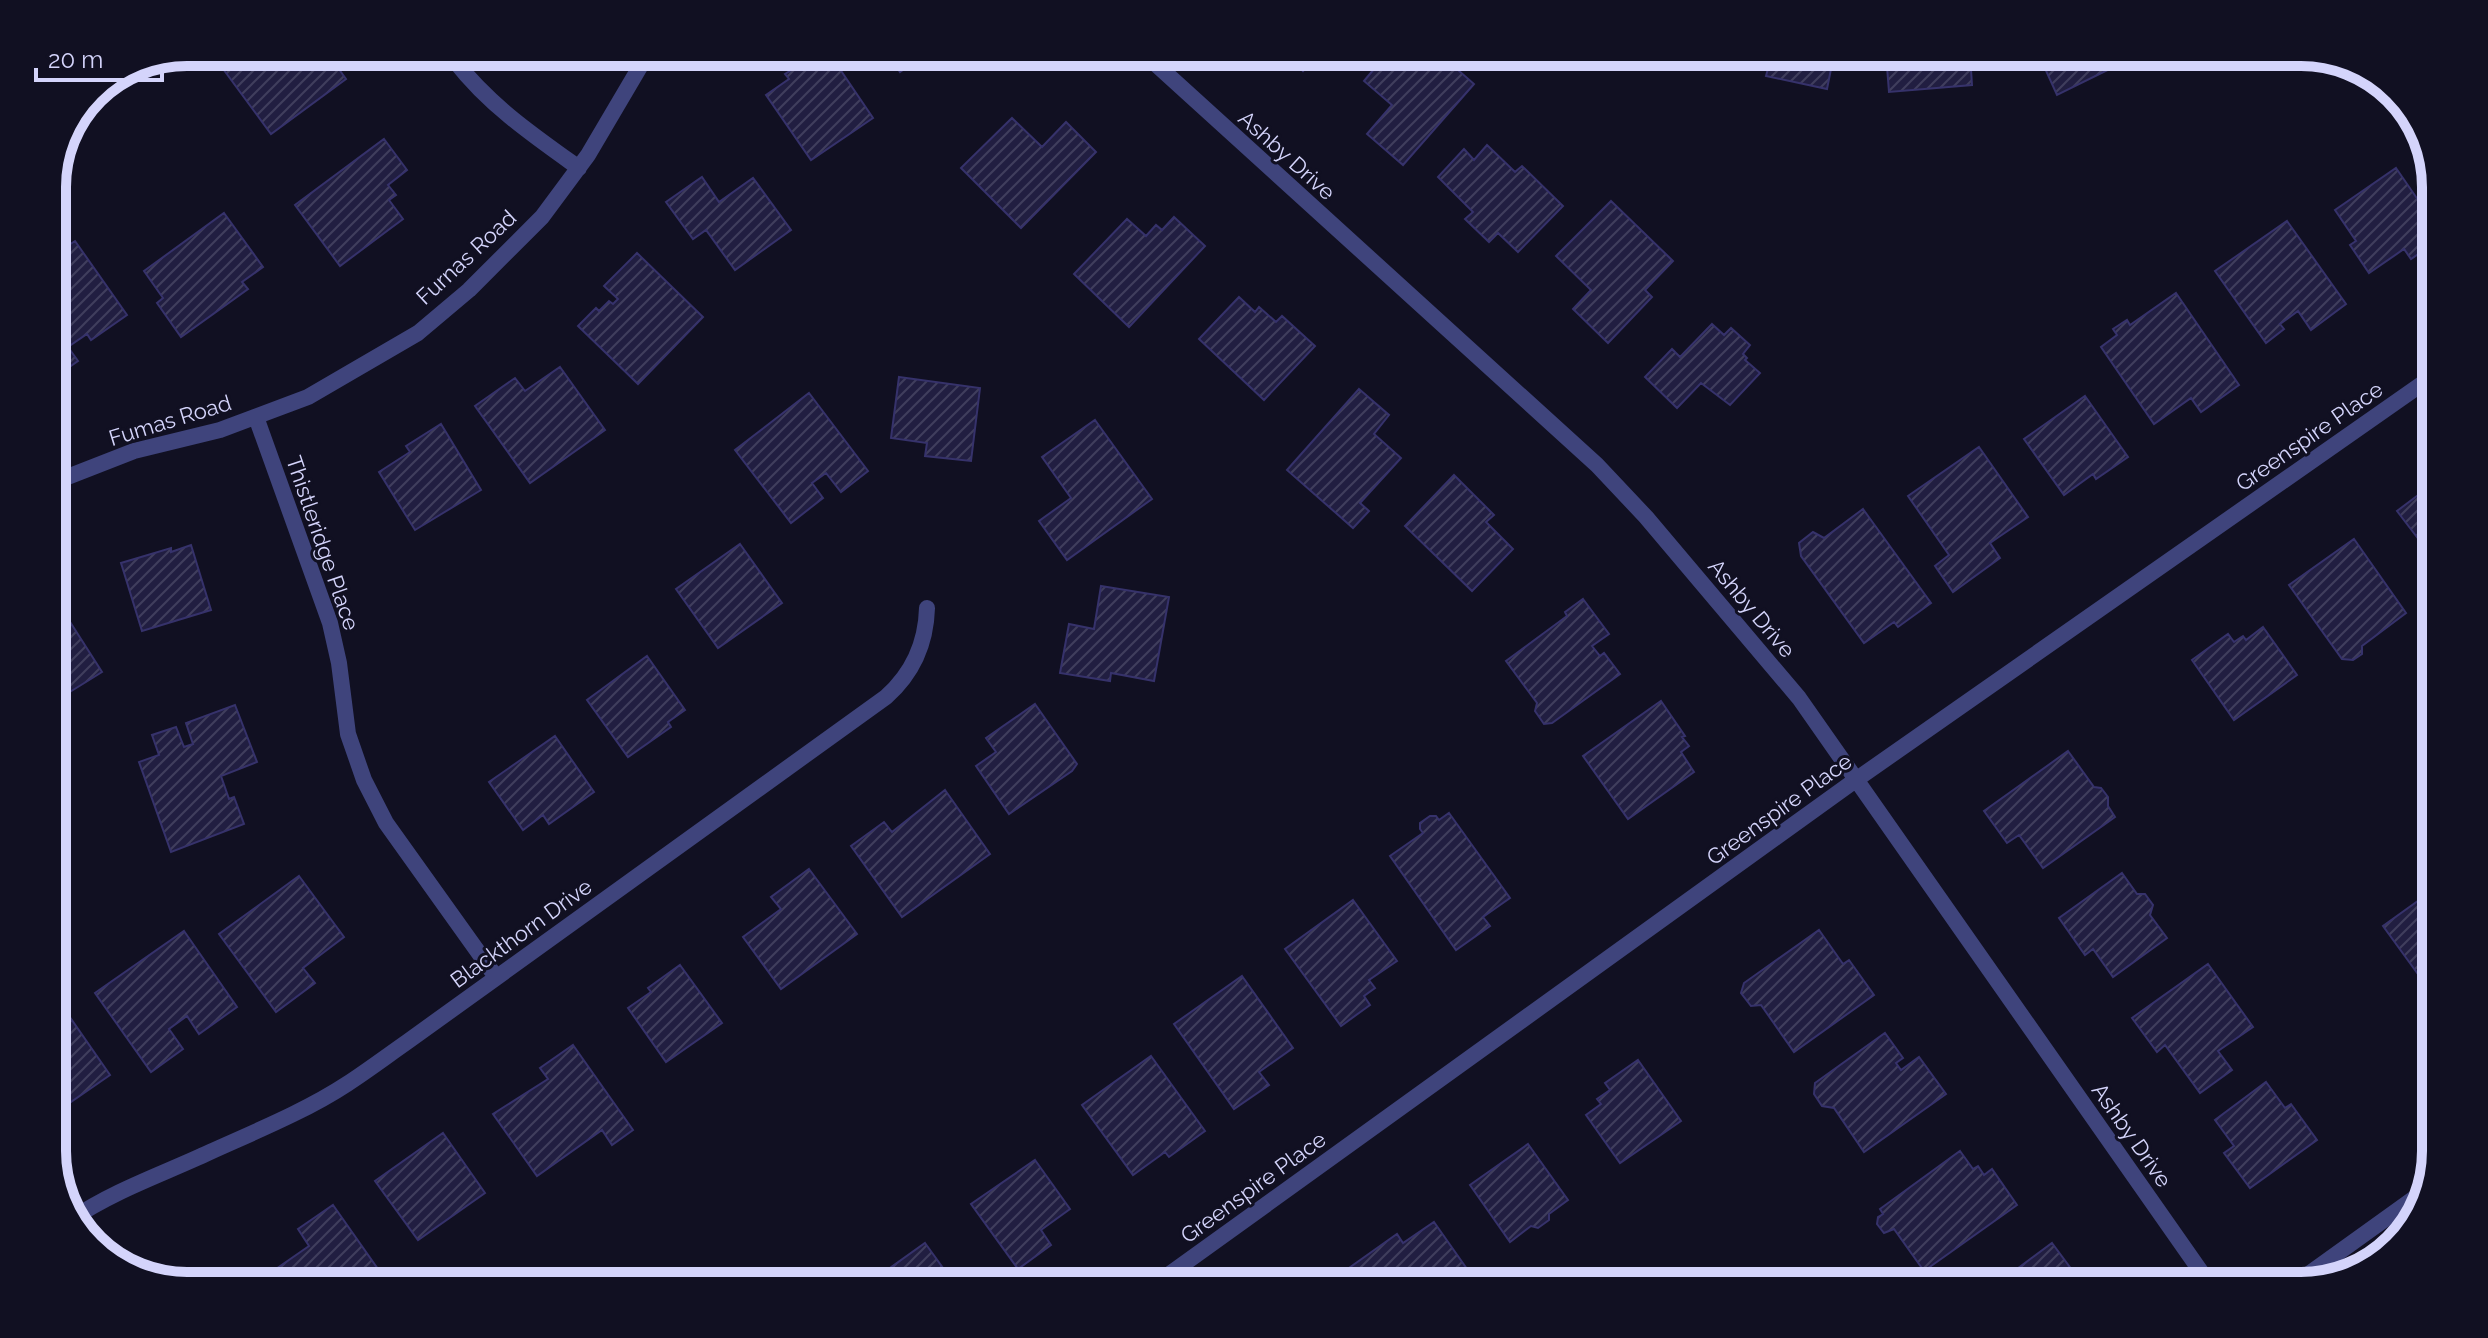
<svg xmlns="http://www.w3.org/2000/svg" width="2488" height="1338" font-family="Raleway,sans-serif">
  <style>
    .building { fill: url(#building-hatch); stroke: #36326b; stroke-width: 2 }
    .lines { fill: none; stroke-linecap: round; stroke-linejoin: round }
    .minor { stroke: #3f447c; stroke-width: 16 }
    .labels { text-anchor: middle; stroke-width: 6; stroke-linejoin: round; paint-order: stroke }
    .street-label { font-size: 22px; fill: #d4d4fb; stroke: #111022 }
    .rim { fill: none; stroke: #d4d4fb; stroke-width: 10 }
  </style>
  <defs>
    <pattern id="building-hatch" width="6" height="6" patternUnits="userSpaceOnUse" patternTransform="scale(2)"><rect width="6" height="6" fill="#211e41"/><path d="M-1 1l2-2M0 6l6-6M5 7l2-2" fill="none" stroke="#403e5d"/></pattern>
  </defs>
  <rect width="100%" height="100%" fill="#111022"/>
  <path class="building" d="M2038,53H2129L2132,58L2057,95Z
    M1834,54L1827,89L1766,76L1769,65L1727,56Z
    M1886,54H1970L1972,85L1889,92Z
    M1634,55H1666L1657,69Z
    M1385,56H1442L1474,84L1403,165L1367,134L1392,105L1364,81Z
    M1289,57H1317L1303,71Z
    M919,58L900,72L891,59Z
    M786,59H833L873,118L811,160L766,95L789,79L785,74L793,69Z
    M333,61L346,79L271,134L218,62Z
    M1012,118L1042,147L1066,122L1096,152L1021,228L961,168Z
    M384,139L407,170L388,185L396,195L389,200L403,219L340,266L295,205Z
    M1487,145L1515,172L1522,166L1563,206L1518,252L1498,233L1489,242L1465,219L1473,212L1438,177L1464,149L1474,160Z
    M2396,168L2436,226V242L2411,259L2404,249L2369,273L2350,245L2356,241L2335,210Z
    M702,177L719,202L753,178L791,230L735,270L706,230L693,239L666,202Z
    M1611,201L1673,261L1645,290L1652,297L1608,343L1573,309L1591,290L1556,256Z
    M224,213L263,267L242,282L248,289L181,337L157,303L163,298L144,271Z
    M1174,217L1205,246L1129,327L1074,274L1127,219L1146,236L1156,225L1162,230Z
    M2287,221L2346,304L2311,330L2298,311L2280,324L2284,329L2266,343L2215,271Z
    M75,241L127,315L91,340L87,334L68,347L78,361L52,379V256Z
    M637,253L703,317L638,384L578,326L596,308L599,311L609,301L613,304L618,299L604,286Z
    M2176,293L2239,385L2201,412L2191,398L2154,424L2101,347L2117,335L2113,329L2127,320L2130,325Z
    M1239,297L1255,312L1259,307L1276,322L1282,316L1315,346L1264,400L1199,339Z
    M1712,324L1724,335L1731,328L1750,345L1743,354L1747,358L1745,360L1760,373L1730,405L1701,383L1677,408L1645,377L1672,349L1680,357Z
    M560,367L605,430L530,483L475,406L515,378L525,391Z
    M899,377L980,388L971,461L925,456L927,443L891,438Z
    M1359,389L1389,415L1374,434L1401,458L1360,503L1369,511L1353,528L1287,470Z
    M809,393L868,471L841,492L826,473L812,483L823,498L791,523L735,450Z
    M2085,396L2128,457L2096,479L2093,474L2064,495L2024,439Z
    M1095,420L1152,499L1067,560L1039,521L1071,498L1042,457Z
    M441,424L481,490L415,530L379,472L410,452L406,446Z
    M1979,447L2028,517L1990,543L2000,558L1953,592L1935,566L1949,555L1908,496Z
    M1454,475L1494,515L1486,522L1513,549L1472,591L1405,526Z
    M2430,486L2436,493V562L2397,511Z
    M1863,509L1931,603L1898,627L1894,622L1864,643L1801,556L1799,543L1813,532L1824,538Z
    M2354,539L2406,613L2362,646V654L2353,660L2342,659L2289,585Z
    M740,544L782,603L718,648L676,589Z
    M191,545L211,610L142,631L121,563L171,548V552Z
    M1101,586L1169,597L1154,681L1111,673L1110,681L1060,673L1069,624L1094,629Z
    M1583,599L1609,634L1592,646L1600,656L1604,653L1620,674L1552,723L1544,724L1535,711L1537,703L1506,661L1567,616L1565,612Z
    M65,614L102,672L52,703V622Z
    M2263,627L2297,675L2234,720L2192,660L2228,634L2234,642L2243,636L2246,640Z
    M647,656L685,710L668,722L671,727L628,757L587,700Z
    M1661,701L1685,736L1682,737L1689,746L1681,752L1694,772L1628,819L1583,756Z
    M1035,704L1077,764L1072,771L1009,814L976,766L996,752L986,738Z
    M235,705L257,762L221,776L229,799L234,797L244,824L171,852L139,762L159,755L152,735L176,727L184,747L193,744L186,723Z
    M555,736L594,792L549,824L543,815L523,830L489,782Z
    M2068,751L2094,787L2101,788L2108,797V806L2115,817L2043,868L2019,835L2007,843L1984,811Z
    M945,790L990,854L902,917L851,846L884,822L892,832Z
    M1449,813L1510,898L1483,917L1490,926L1456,950L1390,856L1423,833L1420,829V823L1430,816H1436L1439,820Z
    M809,869L857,934L781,989L743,937L781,909L771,897Z
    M2122,873L2137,894H2145L2153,905L2150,915L2167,938L2113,977L2093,949L2085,955L2059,918Z
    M299,876L344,937L303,968L315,983L276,1012L219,934Z
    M2436,888V999L2383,926Z
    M1353,900L1397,961L1369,980L1375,988L1364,996L1370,1005L1341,1026L1285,949Z
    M1819,930L1843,964L1849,960L1874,995L1794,1052L1761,1005L1751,1006L1741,993L1744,983Z
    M184,931L237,1007L199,1034L187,1016L169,1029L183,1049L151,1072L95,993Z
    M2208,964L2253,1027L2218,1051L2232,1070L2200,1093L2165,1045L2157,1052L2132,1018Z
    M680,965L722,1023L666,1062L628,1008L651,992L648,988Z
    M1242,976L1293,1048L1259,1072L1269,1085L1234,1109L1174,1024Z
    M67,1013L110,1075L65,1106L57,1095L52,1098V1023Z
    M1885,1033L1903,1058L1896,1063L1901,1070L1919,1057L1946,1094L1864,1152L1834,1108L1822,1106L1814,1094L1815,1083Z
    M573,1045L633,1130L612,1145L602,1130L537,1176L493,1114L548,1079L540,1068Z
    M1151,1056L1205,1131L1169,1157L1165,1152L1133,1175L1082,1105Z
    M1638,1060L1681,1121L1620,1163L1586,1115L1601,1104L1597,1099L1610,1090L1605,1083Z
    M2266,1082L2285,1108L2291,1104L2317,1140L2250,1188L2224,1153L2234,1146L2215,1120Z
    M443,1133L485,1193L418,1240L375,1181Z
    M1528,1144L1568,1200L1549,1214V1220L1538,1228L1531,1226L1510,1242L1470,1185Z
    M1960,1151L1973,1169L1978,1166L1984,1175L1992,1169L2017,1205L1924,1271L1894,1229L1884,1233L1877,1224L1878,1217L1883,1214L1880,1209Z
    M1035,1160L1070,1209L1041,1230L1051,1245L1018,1269L971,1204Z
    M333,1205L385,1279L376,1286H268L263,1278L309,1246L298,1229Z
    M1434,1222L1479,1286H1363L1349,1268L1397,1234L1403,1243Z
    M925,1243L956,1286H867L866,1285Z
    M2052,1243L2075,1274L2067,1281L2070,1286H1994Z"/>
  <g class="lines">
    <path class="minor" d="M1148,57L1597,465L1646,517L1799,698L2211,1286
      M455,61C489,105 534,136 579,168
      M256,417L330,623L339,663L348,734L364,780L386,823L496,977
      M52,483L134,451L220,430L308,397L418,333L469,290L542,217L588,155L644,60
      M72,1219C115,1190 163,1174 210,1152C254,1132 306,1111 347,1084C367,1071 387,1056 407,1042L886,697C913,673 926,644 927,608
      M1153,1286L1857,779L2436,374
      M2292,1286L2427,1189"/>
  </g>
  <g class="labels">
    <g class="street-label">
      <text transform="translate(1287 155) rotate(42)" y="8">Ashby Drive</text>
      <text transform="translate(466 257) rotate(-43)" y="8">Furnas Road</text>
      <text transform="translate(170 420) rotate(-17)" y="8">Fumas Road</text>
      <text transform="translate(2309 436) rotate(-35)" y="8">Greenspire Place</text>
      <text transform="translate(323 543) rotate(71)" y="8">Thistleridge Place</text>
      <text transform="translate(1752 608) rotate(50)" y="8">Ashby Drive</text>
      <text transform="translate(1779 809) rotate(-36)" y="8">Greenspire Place</text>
      <text transform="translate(521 933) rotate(-36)" y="8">Blackthorn Drive</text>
      <text transform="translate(2132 1135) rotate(55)" y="8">Ashby Drive</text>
      <text transform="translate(1253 1187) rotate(-36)" y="8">Greenspire Place</text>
    </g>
  </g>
  <path d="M0 0H2488V1338H0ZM187 66H2301A121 121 0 0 1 2422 187V1151A121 121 0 0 1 2301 1272H187A121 121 0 0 1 66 1151V187A121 121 0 0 1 187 66Z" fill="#111022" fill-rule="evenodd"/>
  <path class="rim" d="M187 66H2301A121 121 0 0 1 2422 187V1151A121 121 0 0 1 2301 1272H187A121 121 0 0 1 66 1151V187A121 121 0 0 1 187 66Z"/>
  <path d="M36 68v12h126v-12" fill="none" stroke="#d4d4fb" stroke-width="4"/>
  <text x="48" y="68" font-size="24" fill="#d4d4fb" stroke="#111022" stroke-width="6" paint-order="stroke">20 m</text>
</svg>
